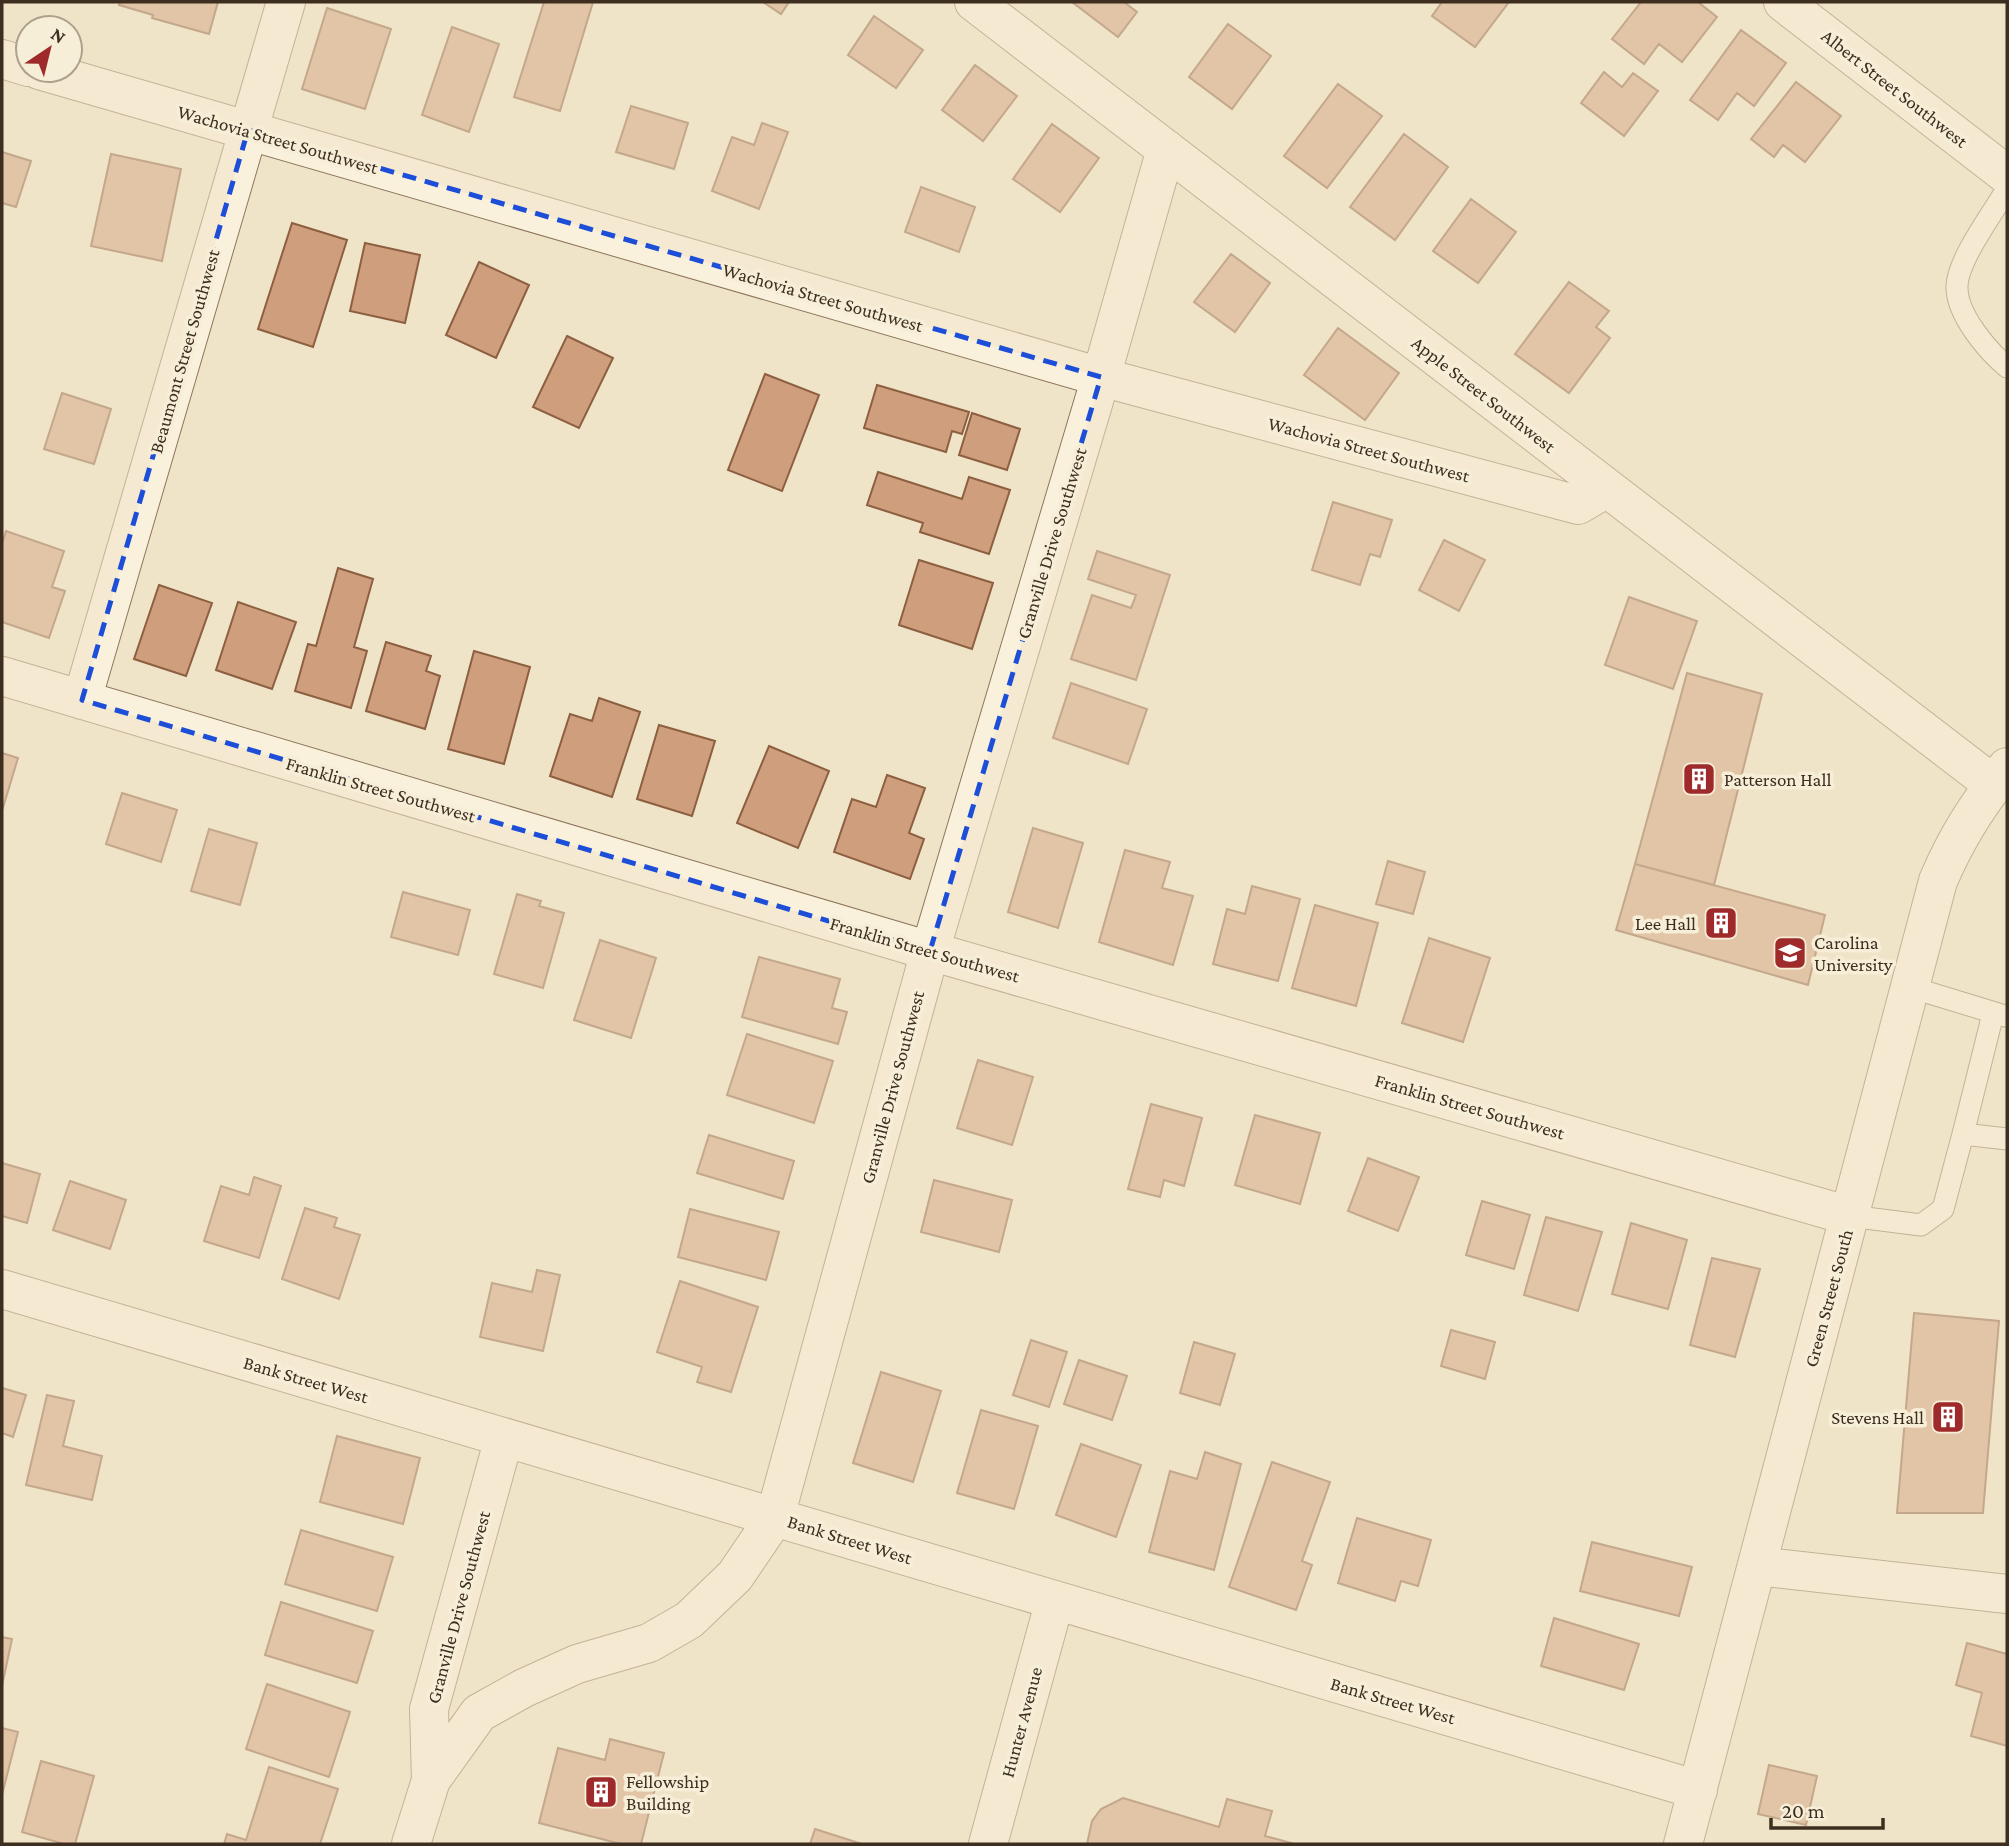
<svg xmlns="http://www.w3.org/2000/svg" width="2009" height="1846" font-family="'Crimson Pro',serif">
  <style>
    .building { fill: #cf9f7d; stroke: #8d5f41; stroke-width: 2 }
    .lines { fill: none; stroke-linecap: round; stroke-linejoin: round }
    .service-casing { stroke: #8d765c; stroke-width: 23 }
    .minor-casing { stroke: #8d765c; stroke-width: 40 }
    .service { stroke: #faf1dc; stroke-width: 21 }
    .minor { stroke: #faf1dc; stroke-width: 38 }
    .marked { fill: none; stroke: #1d4ed8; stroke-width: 5; stroke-dasharray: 14 9; stroke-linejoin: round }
    .labels { text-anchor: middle; stroke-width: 7; stroke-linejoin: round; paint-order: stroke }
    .street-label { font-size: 19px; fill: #3d2e20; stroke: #f7eed8 }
    .poi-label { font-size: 19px; fill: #3d2e20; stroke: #f7eed8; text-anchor: start }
  </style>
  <rect width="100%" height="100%" fill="#f0e4c8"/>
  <path class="building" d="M120,2H218L209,34L152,18L153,15L119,5Z
    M544,2H593L560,111L514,97Z
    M763,2H789L781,14Z
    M1072,2H1124L1137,12L1118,37Z
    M1442,2H1509L1475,47L1432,16Z
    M1641,2H1698L1717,17L1682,62L1659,44L1644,64L1612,39Z
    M327,8L391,29L365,109L302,89Z
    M874,16L923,50L896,88L848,55Z
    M1228,24L1271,56L1232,109L1189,77Z
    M452,27L499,44L469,132L422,115Z
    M1741,30L1786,63L1754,106L1737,93L1718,120L1690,100Z
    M975,65L1017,96L983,141L942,110Z
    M1604,72L1622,87L1633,73L1658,91L1624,136L1581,103Z
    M1796,82L1841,116L1805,162L1783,145L1774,157L1751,139Z
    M1338,84L1382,116L1327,188L1284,156Z
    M631,106L688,123L674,169L616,152Z
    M762,123L788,132L759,209L712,191L732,137L754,145Z
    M1052,124L1099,158L1060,212L1013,179Z
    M1404,134L1448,167L1395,240L1350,207Z
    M2,152L31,161L16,207L2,203Z
    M111,154L181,169L162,261L91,246Z
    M921,187L975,207L959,252L905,232Z
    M1471,199L1516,232L1478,283L1433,251Z
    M292,223L347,240L313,347L258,329Z
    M365,243L420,255L405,323L350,311Z
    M1231,254L1270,283L1235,332L1194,302Z
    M479,262L529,285L496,358L446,335Z
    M1569,282L1609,311L1596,327L1610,338L1569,393L1515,354Z
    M1338,328L1399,373L1365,420L1304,375Z
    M567,336L613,358L579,428L533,407Z
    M765,374L819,395L782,491L728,470Z
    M877,385L969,412L962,434L952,431L946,452L864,428Z
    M62,393L111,409L94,464L44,449Z
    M972,413L1020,429L1007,470L959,455Z
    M878,472L962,499L969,477L1010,490L989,554L920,532L923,523L867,505Z
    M1333,502L1392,520L1380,557L1370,554L1360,585L1312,570Z
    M6,531L64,551L52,587L65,591L49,638L2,622V544Z
    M1444,540L1485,560L1459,611L1419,590Z
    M1097,551L1170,575L1136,680L1071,659L1092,595L1131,608L1136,595L1088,579Z
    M919,560L993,583L972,649L899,625Z
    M338,568L373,579L354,647L367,651L351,708L295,691L308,644L316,646Z
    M159,585L212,603L186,676L134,659Z
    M1629,597L1697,621L1673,689L1605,665Z
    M238,602L296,622L272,689L216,670Z
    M386,642L431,656L426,671L440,676L425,729L366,711Z
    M474,651L530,667L504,764L448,749Z
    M1687,673L1762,694L1714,885L1635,864Z
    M1071,683L1147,709L1128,764L1053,738Z
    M599,698L640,712L612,797L550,776L570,714L592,721Z
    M659,725L715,741L692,816L637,799Z
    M769,746L829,771L798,848L737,823Z
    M2,753L18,758L2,811Z
    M887,775L925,788L909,833L924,839L910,879L834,852L852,799L876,807Z
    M122,793L177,810L161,862L106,844Z
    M1033,828L1083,843L1058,928L1008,912Z
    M209,829L257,843L240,905L191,891Z
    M1125,850L1170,862L1162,888L1193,896L1173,965L1099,942Z
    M1388,861L1425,872L1413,914L1376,904Z
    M1635,864L1825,915L1808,985L1616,930Z
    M1252,886L1300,899L1278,981L1213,964L1227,909L1245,914Z
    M403,892L470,910L458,955L391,937Z
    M517,894L541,901L539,906L564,913L543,988L494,974Z
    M1315,905L1378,923L1356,1006L1292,988Z
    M1429,938L1490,958L1463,1042L1402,1023Z
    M600,940L656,958L631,1038L574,1020Z
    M759,957L840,979L832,1008L847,1012L838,1044L742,1017Z
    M747,1034L833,1061L814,1123L727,1095Z
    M978,1060L1033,1077L1012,1145L957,1128Z
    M1151,1104L1202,1118L1184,1186L1164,1180L1160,1197L1128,1189Z
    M1255,1115L1320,1133L1300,1204L1235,1185Z
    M709,1135L794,1161L783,1199L697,1173Z
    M1368,1158L1419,1177L1398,1231L1348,1211Z
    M2,1163L40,1174L27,1223L2,1216Z
    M254,1177L281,1186L259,1258L204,1241L221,1186L249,1195Z
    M934,1180L1012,1200L999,1252L921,1232Z
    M70,1181L126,1200L110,1249L53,1230Z
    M1482,1201L1530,1215L1514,1269L1466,1255Z
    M305,1208L337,1218L334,1227L360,1235L339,1299L282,1279Z
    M690,1209L779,1232L766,1280L678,1257Z
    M1546,1217L1602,1232L1578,1311L1524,1295Z
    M1631,1223L1687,1240L1668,1309L1612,1294Z
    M1712,1258L1760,1269L1735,1357L1690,1345Z
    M537,1270L560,1275L543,1351L480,1337L492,1283L532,1292Z
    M680,1281L758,1307L731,1392L697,1382L702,1367L657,1352Z
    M1914,1313L1999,1321L1983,1513H1897Z
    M1451,1330L1495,1342L1485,1379L1441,1366Z
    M1031,1340L1067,1352L1049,1407L1013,1395Z
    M1194,1342L1235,1354L1220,1405L1180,1393Z
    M1079,1360L1127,1376L1112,1420L1064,1404Z
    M881,1372L941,1391L913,1482L853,1463Z
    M2,1388L26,1395L13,1437L2,1433Z
    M47,1395L74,1401L63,1446L102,1456L92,1500L26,1485Z
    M981,1410L1038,1426L1014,1509L957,1493Z
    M337,1436L420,1458L403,1524L320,1502Z
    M1081,1444L1141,1465L1116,1537L1056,1515Z
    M1205,1452L1241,1464L1214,1570L1149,1552L1170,1471L1197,1479Z
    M1272,1462L1330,1482L1302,1561L1312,1565L1296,1610L1229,1587Z
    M1357,1518L1431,1540L1418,1586L1401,1581L1395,1601L1338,1583Z
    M301,1530L393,1557L377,1611L285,1584Z
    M1592,1542L1692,1567L1679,1616L1580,1591Z
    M281,1602L373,1631L357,1683L265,1655Z
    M1554,1618L1639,1644L1624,1690L1541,1666Z
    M2,1637L12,1639L2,1686Z
    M1967,1643L2007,1654V1746L1971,1736L1982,1693L1956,1685Z
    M267,1684L350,1712L329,1777L246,1749Z
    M2,1728L18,1732L2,1795Z
    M610,1739L664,1753L641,1844H621L539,1823L558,1748L605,1760Z
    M41,1761L94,1776L75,1844H64L22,1832Z
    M1769,1765L1817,1776L1806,1825L1758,1814Z
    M269,1767L338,1789L320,1844H224L227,1834L246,1840Z
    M1123,1798L1219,1827L1227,1799L1272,1811L1265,1836L1295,1844H1087L1092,1821L1101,1809Z
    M815,1829L862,1844H810Z"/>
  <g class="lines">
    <defs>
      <path id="service" d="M2007,189C1993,213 1958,259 1957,286C1956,314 1987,350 2007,367
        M1910,987L2005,1016
        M1993,1014L1963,1134L2007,1139
        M1850,1216L1921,1225L1943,1209L1963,1134"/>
      <path id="minor" d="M974,2L1994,785
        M1783,2L2007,175
        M2,59L28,67
        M39,70L1101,377L1578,505L1607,488
        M2,676L930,951L1850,1216
        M82,700L286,2
        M2,1289L1698,1790
        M1757,1566L2007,1594
        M431,1780L429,1709L504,1438
        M411,1844L431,1780L479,1713L524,1688L577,1664L649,1643L689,1620L735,1576L775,1517L930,951L1101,377L1166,149
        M988,1844L1055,1600
        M1683,1844L1938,881C1957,836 1978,805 2007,767"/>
    </defs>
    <use href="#service" class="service-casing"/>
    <use href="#minor" class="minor-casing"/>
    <use href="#service" class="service"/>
    <use href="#minor" class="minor"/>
  </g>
  <path d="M0 0H2009V1846H0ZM248,130L1101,377L930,951L82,700Z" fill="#f0e4c8" fill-opacity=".55" fill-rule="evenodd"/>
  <path class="marked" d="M248,130L1101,377L930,951L82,700Z"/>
  <defs>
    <symbol id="building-square" viewBox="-11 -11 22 22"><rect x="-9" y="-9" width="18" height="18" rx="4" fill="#9e2a2b" stroke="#f7eed8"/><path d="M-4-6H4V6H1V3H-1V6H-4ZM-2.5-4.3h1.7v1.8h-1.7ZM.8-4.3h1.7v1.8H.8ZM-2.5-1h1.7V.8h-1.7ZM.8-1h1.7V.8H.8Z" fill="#fff"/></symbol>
    <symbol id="university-square" viewBox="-11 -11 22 22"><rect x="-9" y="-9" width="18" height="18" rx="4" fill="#9e2a2b" stroke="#f7eed8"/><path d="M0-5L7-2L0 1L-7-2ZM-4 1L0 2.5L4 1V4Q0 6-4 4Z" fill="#fff"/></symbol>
  </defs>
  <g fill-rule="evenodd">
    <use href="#building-square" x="1680" y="760" width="38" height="38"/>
    <use href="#building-square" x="1702" y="904" width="38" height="38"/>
    <use href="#university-square" x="1771" y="934" width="38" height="38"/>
    <use href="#building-square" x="1929" y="1398" width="38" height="38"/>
    <use href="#building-square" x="582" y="1773" width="38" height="38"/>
  </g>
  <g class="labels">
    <g class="street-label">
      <text transform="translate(1895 88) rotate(38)" y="7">Albert Street Southwest</text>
      <text transform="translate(278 139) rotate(16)" y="7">Wachovia Street Southwest</text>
      <text transform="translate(823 297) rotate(16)" y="7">Wachovia Street Southwest</text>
      <text transform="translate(184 351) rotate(-74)" y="7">Beaumont Street Southwest</text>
      <text transform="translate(1484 394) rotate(38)" y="7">Apple Street Southwest</text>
      <text transform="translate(1369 449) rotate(15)" y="7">Wachovia Street Southwest</text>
      <text transform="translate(1051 543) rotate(-73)" y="7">Granville Drive Southwest</text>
      <text transform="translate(381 789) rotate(16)" y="7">Franklin Street Southwest</text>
      <text transform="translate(925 949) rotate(16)" y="7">Franklin Street Southwest</text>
      <text transform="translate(892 1087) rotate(-75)" y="7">Granville Drive Southwest</text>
      <text transform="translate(1470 1106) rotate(16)" y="7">Franklin Street Southwest</text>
      <text transform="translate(1828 1298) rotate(-75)" y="7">Green Street South</text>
      <text transform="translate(306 1379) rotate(16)" y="7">Bank Street West</text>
      <text transform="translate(850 1539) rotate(17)" y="7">Bank Street West</text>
      <text transform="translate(458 1607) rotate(-75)" y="7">Granville Drive Southwest</text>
      <text transform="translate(1393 1700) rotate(16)" y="7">Bank Street West</text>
      <text transform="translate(1021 1722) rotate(-75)" y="7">Hunter Avenue</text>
    </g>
    <g class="poi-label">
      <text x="1724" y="786">Patterson Hall</text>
      <text x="1696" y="930" text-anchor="end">Lee Hall</text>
      <text x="1814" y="949">Carolina<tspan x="1814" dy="22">University</tspan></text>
      <text x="1924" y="1424" text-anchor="end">Stevens Hall</text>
      <text x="626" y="1788">Fellowship<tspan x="626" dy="22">Building</tspan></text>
    </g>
  </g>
  <rect width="2009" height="1846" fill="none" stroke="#3d2e20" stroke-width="7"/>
  <g transform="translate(49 49) rotate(35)"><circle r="33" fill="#f7eed8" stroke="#ada18e" stroke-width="2"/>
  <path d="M0-5L12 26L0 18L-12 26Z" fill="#9e2a2b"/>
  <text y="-10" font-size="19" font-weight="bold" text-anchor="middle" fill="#3d2e20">N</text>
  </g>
  <path d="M1771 1818v10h112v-10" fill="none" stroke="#3d2e20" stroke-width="3.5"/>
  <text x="1782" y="1818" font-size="21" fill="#3d2e20" stroke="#f7eed8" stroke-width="5" paint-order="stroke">20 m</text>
</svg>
